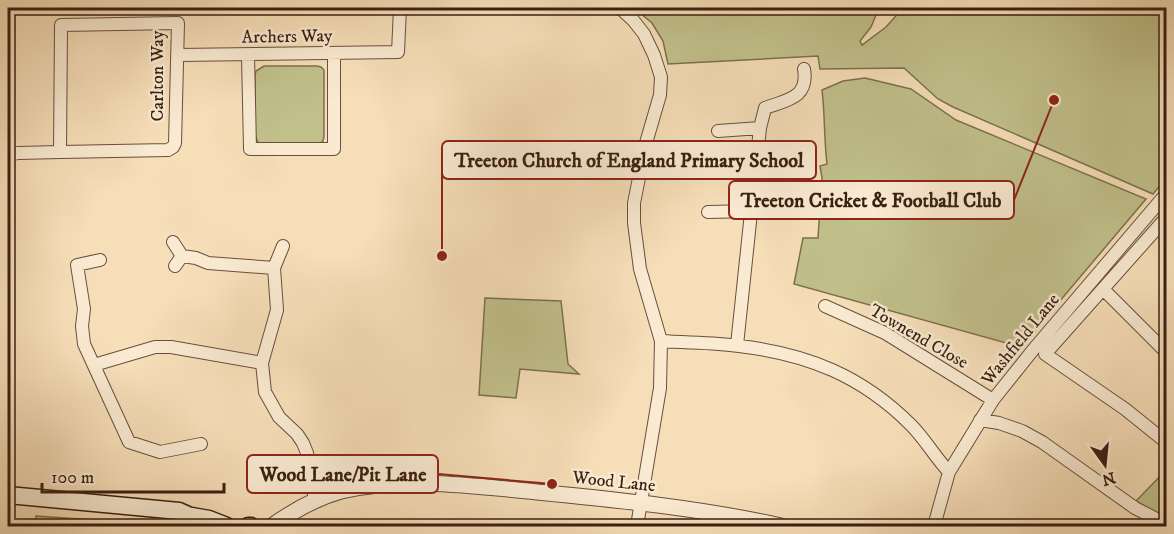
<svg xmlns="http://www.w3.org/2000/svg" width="1174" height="534" font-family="'IM FELL DW Pica',serif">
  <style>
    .green { fill: #c1c08b; stroke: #7d704e; stroke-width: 1.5 }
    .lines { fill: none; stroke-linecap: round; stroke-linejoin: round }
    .minor-casing { stroke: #684f3c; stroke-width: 14 }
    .tertiary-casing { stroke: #684f3c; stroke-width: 17 }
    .secondary-casing { stroke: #391f12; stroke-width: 19 }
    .minor { stroke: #f9ead1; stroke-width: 12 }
    .tertiary { stroke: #f9ead1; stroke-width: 15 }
    .secondary { stroke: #f9ead1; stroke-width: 16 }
    .labels { text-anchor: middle; stroke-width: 5; stroke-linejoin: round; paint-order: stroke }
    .street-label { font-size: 18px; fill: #391f12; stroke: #f9ead1 }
    .leader { fill: none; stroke: #8f2418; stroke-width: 2 }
    .callout-dot { fill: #8f2418; stroke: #f9ead1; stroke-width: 2 }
    .callout { fill: #f9ead1; stroke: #8f2418; stroke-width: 2 }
    .callout-label { font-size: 20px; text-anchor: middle; font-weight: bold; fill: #391f12 }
  </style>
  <rect width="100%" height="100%" fill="#f6deb8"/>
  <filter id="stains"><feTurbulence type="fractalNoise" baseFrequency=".00333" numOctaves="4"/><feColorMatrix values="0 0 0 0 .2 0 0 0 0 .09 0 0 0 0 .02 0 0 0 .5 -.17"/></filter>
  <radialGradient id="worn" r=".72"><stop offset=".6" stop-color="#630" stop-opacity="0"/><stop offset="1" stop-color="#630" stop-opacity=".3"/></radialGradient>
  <path class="green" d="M634,8H870L876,15L871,27L860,41L862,45L886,27L903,8H1166V178L1153,194L953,107L938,99L904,68L820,69L818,56L668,64L663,41L652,23Z
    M264,66H317L321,67L324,70V137L323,141L320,143L259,144L255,136V75L256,71Z
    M865,78L911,89L956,120L1146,199L1021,347L794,284L803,238H818L822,178L820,166L827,164C824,139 825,115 822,90L843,81Z
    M485,298L561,301L568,364L579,374L520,369L516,398L479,395Z
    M1166,470V520L1136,501Z
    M36,516L137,523V526H35Z"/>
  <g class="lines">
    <defs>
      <path id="minor" d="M620,8L633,20L644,34L654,55L661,77L660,95L646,143L634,203V223L640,269L661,341L660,388L637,526
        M178,23L175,143L173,147L168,150L60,152L61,25Z
        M177,55L398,52L400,8
        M248,55L250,149H334V53
        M718,131L760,128
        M8,155L18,153L60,152
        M708,212L752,211
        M1166,218L1045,354L1125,409L1166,442
        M173,242L182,256
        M100,260L77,265L84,309L82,326L84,344L129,442L160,452L201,444
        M175,266L182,256L196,258L208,263L274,268L277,310L262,363L265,392L279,417L297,434L303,443L307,453L315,500
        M274,268L283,246
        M1103,289L1166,352
        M825,306L885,333L993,400
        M661,341C687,343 714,342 739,346C808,354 862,376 911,425C925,439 935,457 949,472
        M737,345L760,128L765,108C787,100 809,98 804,69
        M94,365L155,347H171L262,363
        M8,367V368
        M980,420L999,423L1022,431L1042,442L1135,508L1166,524
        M934,526L949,472L993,400L1033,350L1166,194"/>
      <path id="tertiary" d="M272,526C293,511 316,498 341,491C402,476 474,486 537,492C618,500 700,508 781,526"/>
      <path id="secondary" d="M8,495L179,511L188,515L202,526
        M192,516L209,519L227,526
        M248,526H251"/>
    </defs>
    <use href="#minor" class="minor-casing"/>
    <use href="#tertiary" class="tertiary-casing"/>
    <use href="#secondary" class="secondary-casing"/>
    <use href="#minor" class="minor"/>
    <use href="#tertiary" class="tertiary"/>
    <use href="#secondary" class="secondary"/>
  </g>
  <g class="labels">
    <g class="street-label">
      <text transform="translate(287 36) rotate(-1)" y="6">Archers Way</text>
      <text transform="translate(157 76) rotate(-90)" y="6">Carlton Way</text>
      <text transform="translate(919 336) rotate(30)" y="6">Townend Close</text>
      <text transform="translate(1020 339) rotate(-51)" y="6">Washfield Lane</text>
      <text transform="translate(614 481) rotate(6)" y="6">Wood Lane</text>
    </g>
  </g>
  <path class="leader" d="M442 256L442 160M1054 100L1014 200M552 484L438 474"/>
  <g class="callout-dot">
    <circle cx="442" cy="256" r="6"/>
    <circle cx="1054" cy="100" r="6"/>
    <circle cx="552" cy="484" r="6"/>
  </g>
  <g class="callout">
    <rect x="442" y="141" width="374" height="38" rx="6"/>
    <rect x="729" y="181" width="285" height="38" rx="6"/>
    <rect x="247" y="455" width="191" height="38" rx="6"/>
  </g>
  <g class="callout-label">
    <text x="629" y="167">Treeton Church of England Primary School</text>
    <text x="871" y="207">Treeton Cricket &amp; Football Club</text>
    <text x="343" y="481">Wood Lane/Pit Lane</text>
  </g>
  <rect width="1174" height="534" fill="none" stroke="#f6deb8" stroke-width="30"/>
  <rect x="9" y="9" width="1156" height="516" fill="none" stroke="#391f12" stroke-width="3"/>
  <rect x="15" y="15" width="1144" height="504" fill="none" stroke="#391f12" stroke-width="1.5"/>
  <g transform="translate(1105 465) rotate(165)" stroke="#f9ead1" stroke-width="4.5" paint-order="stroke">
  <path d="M0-4.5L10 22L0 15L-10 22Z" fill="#391f12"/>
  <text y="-9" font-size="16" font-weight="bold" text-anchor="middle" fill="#391f12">N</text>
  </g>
  <path d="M42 483v9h182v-9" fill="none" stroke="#391f12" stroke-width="3"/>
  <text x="51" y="483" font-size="18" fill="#391f12" stroke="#f9ead1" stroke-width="4.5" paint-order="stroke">100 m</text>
  <rect width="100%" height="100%" filter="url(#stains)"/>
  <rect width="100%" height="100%" fill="url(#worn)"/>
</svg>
